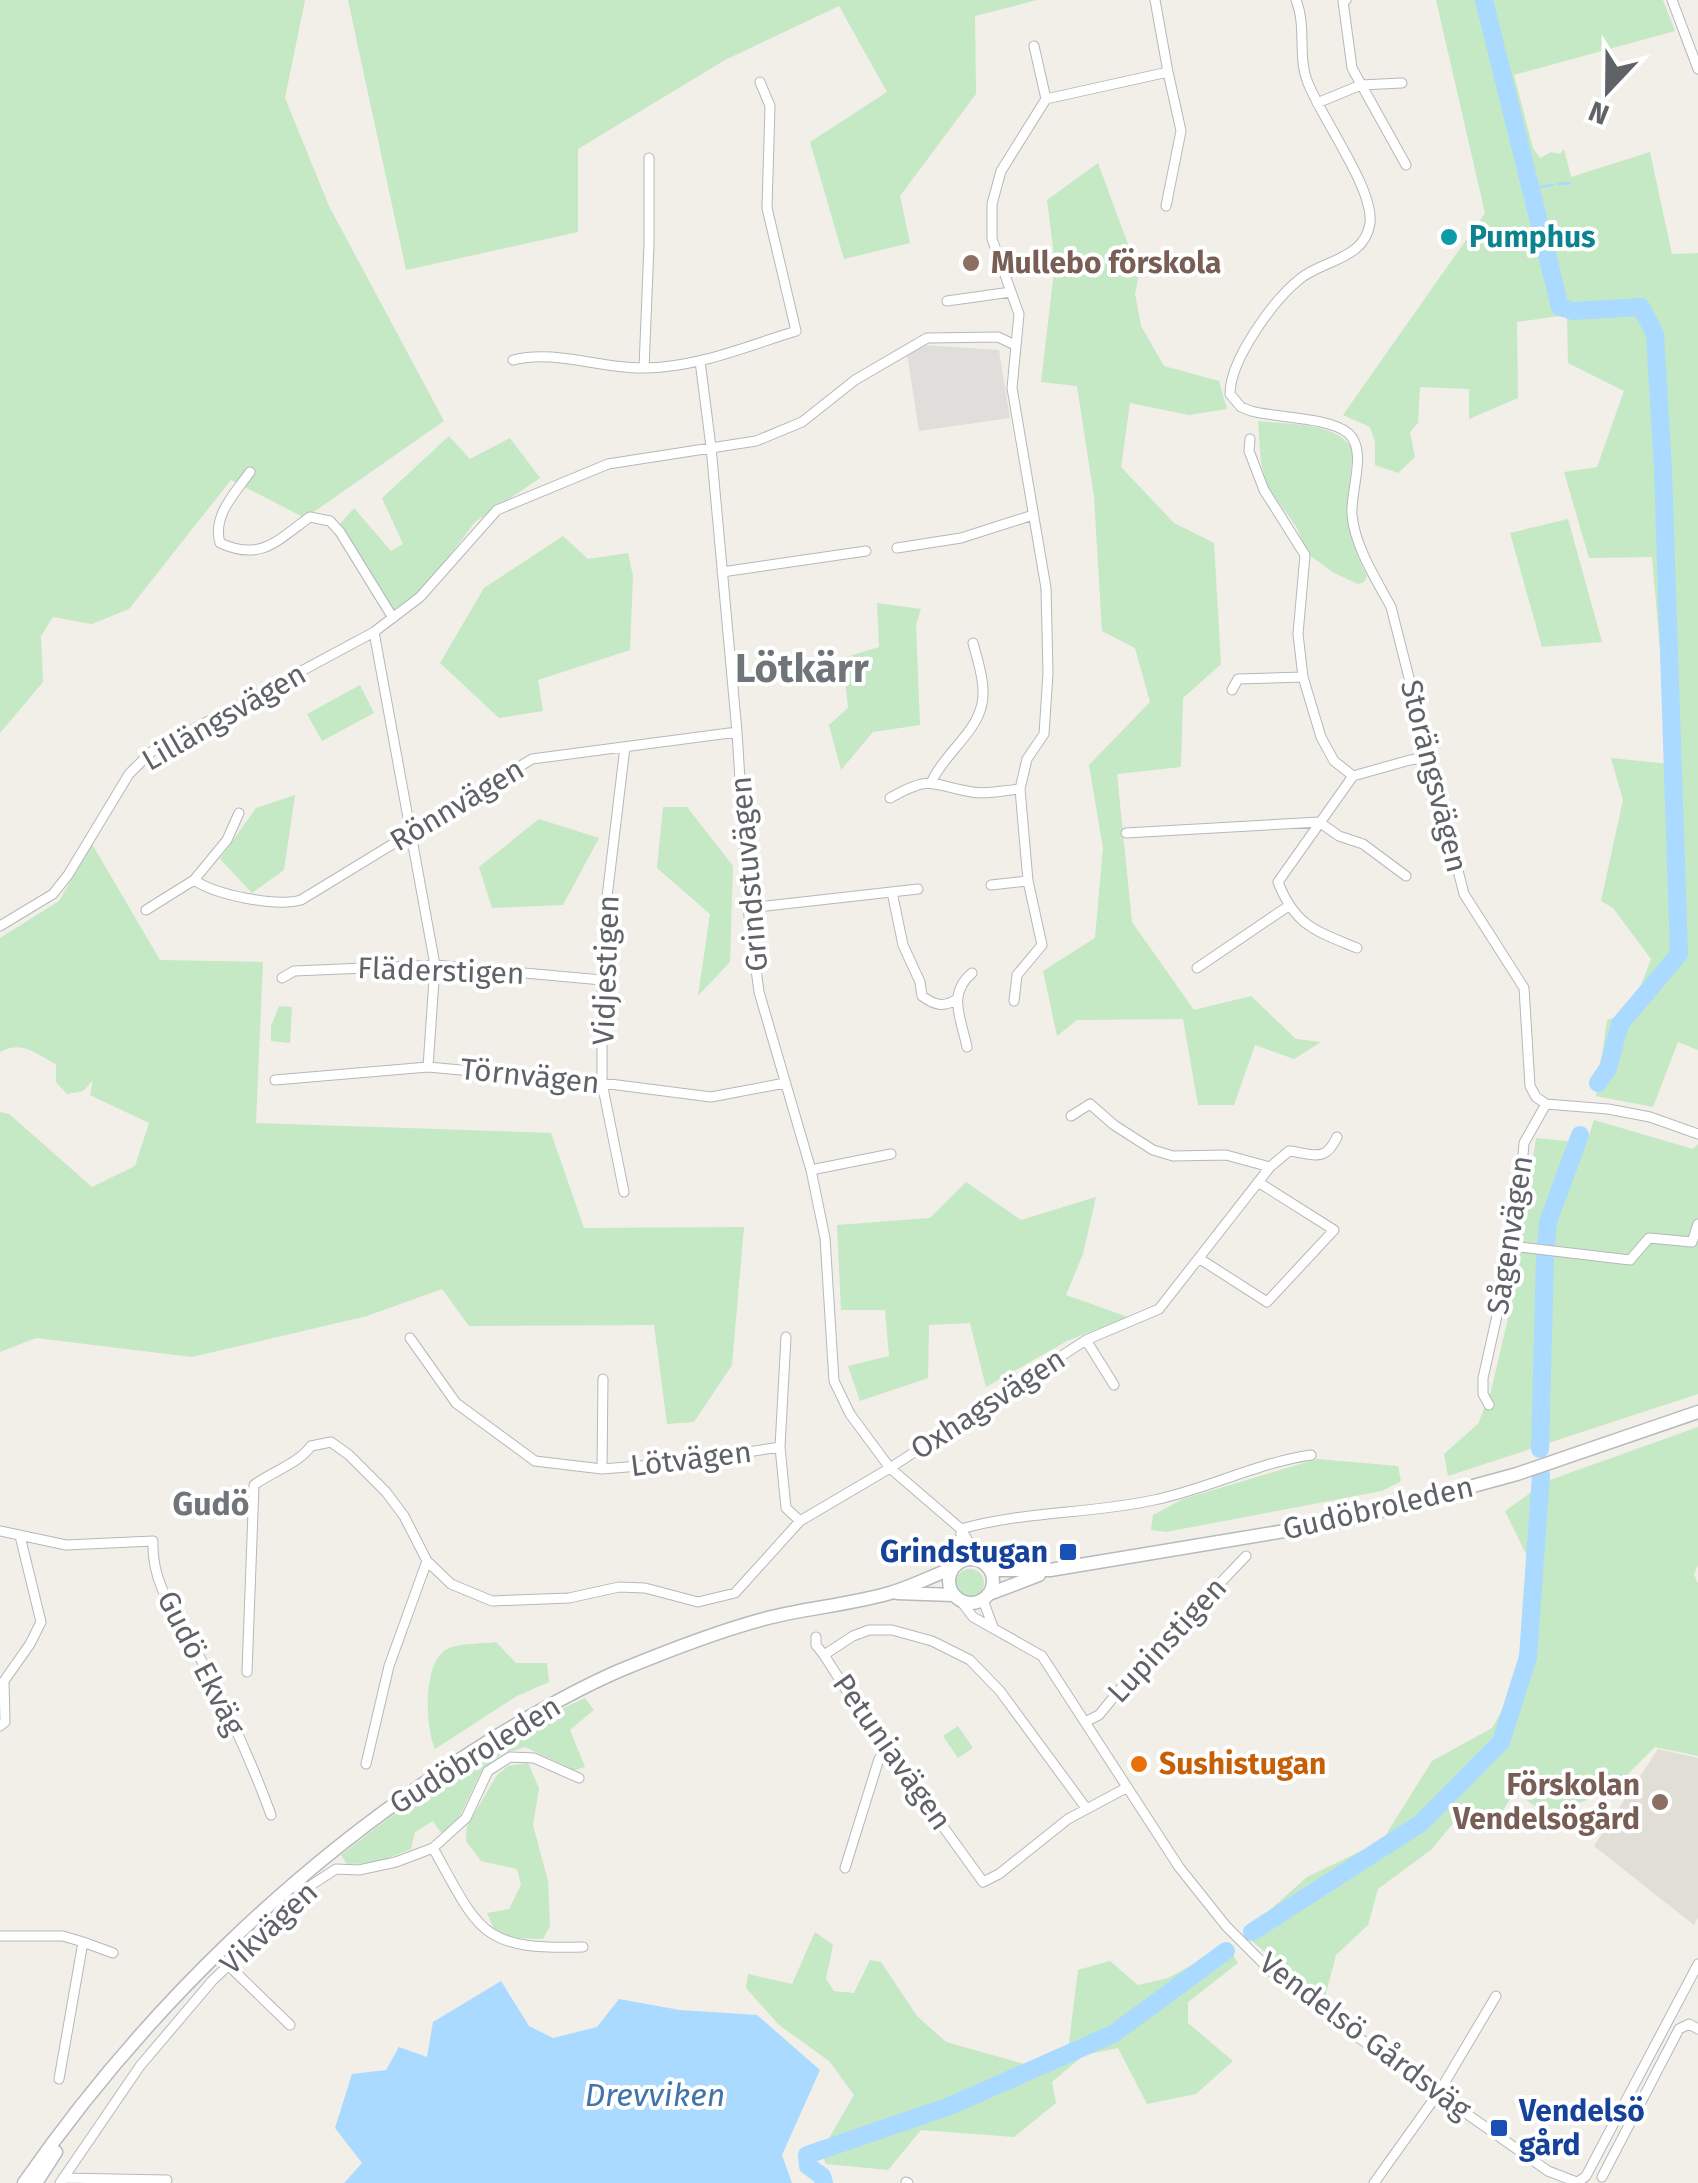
<svg xmlns="http://www.w3.org/2000/svg" width="1698" height="2183" font-family="'Fira Sans',sans-serif">
  <style>
    .industrial { fill: #e0deda }
    .education { fill: #e1ded6 }
    .green { fill: #c5e8c5 }
    .water { fill: #aadaff }
    .lines { fill: none; stroke-linecap: round; stroke-linejoin: round }
    .stream { stroke: #aadaff; stroke-width: 2.5 }
    .river { stroke: #aadaff; stroke-width: 18 }
    .minor-casing { stroke: #b5b8bc; stroke-width: 11 }
    .secondary-casing { stroke: #b6babf; stroke-width: 15 }
    .minor { stroke: #fff; stroke-width: 9 }
    .secondary { stroke: #fff; stroke-width: 12 }
    .culture-dot { fill: #0f9aa8; stroke: #fff; stroke-width: 4 }
    .education-dot { fill: #8d6e63; stroke: #fff; stroke-width: 4 }
    .transit-dot { fill: #1a4fb4; stroke: #fff; stroke-width: 4 }
    .food-dot { fill: #e8710a; stroke: #fff; stroke-width: 4 }
    .labels { text-anchor: middle; stroke-width: 8; stroke-linejoin: round; paint-order: stroke }
    .culture-label { font-size: 30px; font-weight: bold; fill: #0d838f; stroke: #fff; text-anchor: start }
    .education-label { font-size: 30px; font-weight: bold; fill: #785e54; stroke: #fff; text-anchor: start }
    .street-label { font-size: 30px; fill: #5f6368; stroke: #fff }
    .transit-label { font-size: 30px; font-weight: bold; fill: #164399; stroke: #fff; text-anchor: end }
    .food-label { font-size: 30px; font-weight: bold; fill: #c56008; stroke: #fff; text-anchor: start }
    .neighbourhood-label { font-size: 32px; font-weight: bold; fill: #70757a; stroke: #fff }
    .water-label { font-size: 32px; font-style: italic; fill: #4174aa; stroke: #fff }
    .district-label { font-size: 40px; font-weight: bold; fill: #70757a; stroke: #fff }
  </style>
  <rect width="100%" height="100%" fill="#f1efe8"/>
  <path class="industrial" d="M924,345L999,350L1010,418L919,431L907,354Z"/>
  <path class="education" d="M1658,1749L1698,1758V1917L1694,1925L1594,1846Z"/>
  <path class="green" d="M0,0H305L285,98L329,206L444,421L305,518L231,480L129,609L92,624L53,617L41,636L43,682L0,733Z
    M348,0H1037L975,16L976,94L900,196L910,243L844,259L810,142L887,92L839,6L725,60L578,149V232L406,270Z
    M1436,0H1663L1675,31L1514,75L1533,148L1540,158L1551,152L1560,154L1564,149L1571,177L1650,152L1672,254L1698,253V1050L1678,1042L1653,1107L1596,1096L1607,1020L1631,1012L1651,959L1613,908L1601,901L1623,800L1611,758L1670,764L1652,557L1589,558L1564,472L1597,467L1624,391L1568,363L1567,315L1517,322L1518,398L1469,419V389L1420,387L1418,423L1410,432L1415,457L1398,473L1375,465V442L1370,427L1343,415L1485,213Z
    M1098,163L1139,274L1135,294L1141,326L1164,366L1219,381L1227,409L1189,415L1130,403L1121,467L1174,523L1214,543L1221,664L1183,698L1181,767L1117,774L1132,922L1194,1010L1251,996L1296,1039L1321,1042L1294,1059L1255,1045L1234,1105H1198L1183,1019L1077,1020L1057,1036L1043,971L1095,938L1103,848L1089,765L1150,702L1135,648L1102,631L1094,497L1077,386L1041,382L1055,263L1047,200Z
    M1258,421C1289,425 1335,421 1353,449C1349,498 1341,529 1367,576L1364,582L1358,584L1334,573L1308,554L1296,526L1268,488L1261,463Z
    M449,436L470,459L510,438L540,478L475,522L426,587L393,610L339,525L354,508L391,551L403,544L382,498Z
    M1568,519L1602,642L1542,647L1510,533Z
    M563,536L588,559L628,553L633,576L630,650L538,680L543,711L499,718L440,663L484,588Z
    M877,603L921,609L916,625L920,725L873,732L841,770L829,725L848,708L843,658L879,647Z
    M360,685L374,713L322,741L307,714Z
    M295,795L284,870L252,893L220,859L256,808Z
    M663,807H687L733,866L730,962L698,996L710,914L657,868Z
    M539,819L599,838L563,905L492,908L479,867Z
    M92,844L160,960L263,962L256,1123L551,1133L584,1228L744,1227L732,1365L694,1422L667,1424L654,1325L469,1326L442,1289L367,1316L192,1357L36,1338L0,1352V1112L9,1114L92,1187L135,1166L149,1123L90,1095L93,1080L83,1091L67,1094L56,1082V1064C33,1053 24,1040 0,1052V938L59,901Z
    M279,1006L292,1007L290,1043L271,1041V1026Z
    M1594,1120L1693,1149L1698,1144V1394L1448,1476L1444,1454L1478,1424L1491,1391L1507,1323L1536,1138L1587,1143Z
    M966,1182L1021,1220L1096,1197L1083,1254L1066,1295L1128,1317L1067,1341L986,1387L970,1323L929,1325L928,1378L860,1401L848,1366L889,1356L885,1310H841L837,1225L930,1218Z
    M1698,1427V1565L1694,1574L1698,1584V1756L1655,1747L1609,1793L1545,1814L1515,1791L1492,1828L1468,1805L1432,1849L1378,1889L1368,1925L1336,1955L1324,2001L1252,1941L1261,1918L1307,1877L1382,1841L1432,1761L1492,1728L1536,1652L1530,1562L1505,1511L1547,1481Z
    M1317,1459L1398,1466L1401,1481L1382,1491L1166,1532L1151,1530L1153,1515L1183,1499Z
    M956 1583a14 14 0 1 1 28 0a14 14 0 1 1-28 0Z
    M496,1642L516,1663H547L549,1682L517,1696L435,1749C425,1727 422,1659 449,1648C462,1643 482,1644 496,1642Z
    M585,1698L594,1710L570,1730L585,1767L574,1770L525,1747L500,1755L479,1776L459,1818L442,1834L433,1821L415,1832L411,1849L376,1863L347,1864L341,1855C419,1794 495,1739 585,1698Z
    M958,1726L973,1748L958,1758L943,1736Z
    M528,1763L539,1788L533,1825L548,1881L550,1926L543,1939L512,1938L494,1929L487,1913L509,1909L521,1885L517,1869L481,1861L466,1841L467,1826L497,1775L508,1766Z
    M815,1932L833,1945L826,1979L834,1991L854,1993L870,1960L881,1962L917,2016L946,2042L1028,2065L1068,2050L1078,1970L1110,1961L1138,1985L1168,1978L1227,1946L1238,1963L1188,2002V2023L1233,2061L1196,2094L1147,2104L1118,2048L1084,2055L1052,2082L1056,2103L1014,2137L921,2130L888,2170L826,2164L821,2152L854,2095L829,2061L779,2025L746,1988L748,1974L792,1984Z"/>
  <path class="water" d="M501,1981L529,2026L553,2038L597,2027L619,1999L680,2010L757,2015L820,2070L782,2155L792,2183H344L362,2163L335,2128L352,2074L386,2070L399,2047L427,2057L433,2022Z"/>
  <g class="lines">
    <path class="stream" d="M1558,184L1570,183
      M1532,188L1552,185"/>
    <path class="river" d="M1484,0L1560,307L1573,311L1641,307L1655,334L1663,470L1679,954L1620,1024L1608,1068L1598,1083
      M1546,1244L1548,1222L1580,1135
      M1540,1449L1545,1258
      M1252,1932L1421,1823L1501,1742L1528,1657L1541,1475
      M824,2183L822,2176L808,2166L807,2155L950,2106L1113,2034L1226,1951"/>
    <defs>
      <path id="minor" d="M1155,0L1168,72
        M1296,0C1307,27 1297,57 1308,83C1322,119 1374,189 1370,223C1365,259 1324,260 1301,278C1273,300 1230,360 1230,394L1241,407L1251,411C1277,418 1328,417 1348,433C1368,450 1350,491 1352,515C1355,547 1376,579 1391,607L1464,894L1524,988L1530,1086L1536,1097L1546,1104L1608,1109L1650,1117L1698,1134
        M1346,0L1343,1L1352,68L1406,165
        M1672,0L1698,69
        M1034,46L1046,99
        M1317,103L1361,85L1402,83
        M947,301L1011,292
        M513,360C557,349 599,369 644,368C696,368 747,346 796,331L767,208L770,106L760,82
        M700,361L711,447L737,732L748,908L759,992L811,1170L825,1238L834,1381L850,1414L890,1468L961,1529L980,1561
        M644,368L649,245V158
        M1250,439L1249,451L1264,490L1305,555L1298,634L1303,677L1321,737L1334,761L1353,776
        M250,472C235,493 212,516 220,543C262,562 277,540 310,517L330,521L340,532L393,618
        M897,548L961,538L1033,515
        M722,572L866,551
        M374,632L435,965L428,1067
        M1232,690L1238,679L1303,677
        M932,781C946,750 985,728 983,691C983,675 977,658 973,643
        M890,798C932,774 930,785 972,792C987,795 1005,790 1020,789
        M1126,833L1319,822L1339,836L1363,844L1406,876
        M194,880L227,840L239,813
        M991,885L1028,881
        M892,892L903,945L920,982L922,996C934,1005 944,1008 957,999
        M748,908L918,889
        M146,910L194,880C216,895 275,907 301,900L532,759L737,732
        M0,926L53,894L68,875L129,774L151,752L374,632L420,597L497,510L608,464L756,441L802,422L855,380L927,338L998,337L1015,345
        M1357,948C1316,931 1295,926 1278,882L1353,776L1410,760L1431,757
        M1197,968L1287,907
        M282,978L294,971L435,965L602,980
        M1014,1001L1017,975L1042,945L1028,881L1020,789L1027,759L1044,734L1048,673L1046,588L1012,388L1019,314L992,239V204L1001,171L1046,99L1168,72L1181,131L1166,206
        M967,1047C961,1018 947,994 972,973
        M275,1080L428,1067L602,1083L711,1097L785,1083
        M1071,1116L1090,1104L1114,1125L1153,1150L1173,1156L1226,1155L1270,1167
        M811,1170L891,1154
        M624,1192L602,1083V980L607,897L625,747
        M1512,1246L1630,1260L1649,1238L1692,1242L1698,1224
        M1200,1259L1267,1302L1334,1230L1258,1182
        M786,1337L780,1447L786,1508L800,1521
        M410,1338L456,1403L535,1461L602,1469L677,1463L780,1447
        M1086,1340L1114,1385
        M1489,1405L1483,1394V1378L1517,1227L1524,1143L1546,1104
        M602,1469L603,1379
        M961,1529C1023,1511 1091,1514 1154,1500C1208,1489 1256,1463 1311,1455
        M0,1531L66,1545L153,1541C151,1585 178,1617 198,1654C226,1706 251,1760 271,1815
        M959,1563L961,1532
        M960,1600L973,1617L1042,1656L1179,1867L1226,1926L1274,1974L1352,2033L1548,2171L1579,2183
        M983,1600L993,1627
        M816,1637V1645L824,1655
        M247,1672L254,1485C273,1471 298,1464 311,1446L331,1442L349,1455L386,1492L404,1516L427,1561L451,1584L492,1601L569,1598L619,1587L645,1588L698,1602L735,1593L800,1521L890,1468L1086,1340L1159,1309L1270,1167L1289,1151C1314,1154 1325,1163 1337,1137
        M1085,1722L1099,1715L1126,1682L1246,1556
        M0,1726L5,1722L4,1681L30,1644L41,1622L20,1536
        M366,1764L389,1666L427,1561
        M1086,1808L1000,1691L970,1660L932,1641L892,1630H869L853,1636L824,1655L859,1710L983,1882L999,1874L1068,1819L1126,1788
        M433,1848C480,1932 480,1950 583,1947
        M845,1868L879,1759L889,1749
        M0,1936H63L83,1942L59,2079
        M83,1942L113,1953
        M228,1965L290,2025
        M1602,2177L1679,2029L1689,2024L1698,2029
        M63,2178L167,2180
        M906,2182L908,2183
        M1578,2182L1586,2176L1698,1964
        M60,2183L140,2066L212,1981L313,1884L336,1869L359,1870L396,1862L433,1848L466,1818L488,1771L510,1757L534,1758L579,1778
        M1374,2183L1439,2092L1496,1996"/>
      <path id="secondary" d="M949 1581a22 22 0 1 1 44 0a22 22 0 1 1-44 0Z
        M990,1570H1050L1345,1521L1517,1474L1698,1412
        M897,1593L954,1595
        M989,1594L1039,1575
        M24,2183C144,2010 302,1857 481,1746C526,1718 572,1691 621,1670C667,1651 715,1632 764,1619C805,1608 849,1605 890,1593C911,1587 932,1576 953,1568
        M36,2183L56,2152"/>
    </defs>
    <use href="#minor" class="minor-casing"/>
    <use href="#secondary" class="secondary-casing"/>
    <use href="#minor" class="minor"/>
    <use href="#secondary" class="secondary"/>
  </g>
  <circle class="culture-dot" cx="1449" cy="237" r="10"/>
  <g class="education-dot">
    <circle cx="971" cy="263" r="10"/>
    <circle cx="1660" cy="1802" r="10"/>
  </g>
  <g class="transit-dot">
    <rect x="1058" y="1542" width="20" height="20" rx="5"/>
    <rect x="1489" y="2118" width="20" height="20" rx="5"/>
  </g>
  <circle class="food-dot" cx="1139" cy="1764" r="10"/>
  <g class="labels">
    <g class="culture-label">
      <text x="1469" y="247">Pumphus</text>
    </g>
    <g class="education-label">
      <text x="991" y="273">Mullebo förskola</text>
      <text x="1640" y="1795" text-anchor="end">Förskolan<tspan x="1640" dy="34">Vendelsögård</tspan></text>
    </g>
    <g class="street-label">
      <text transform="translate(224 717) rotate(-30)" y="10">Lillängsvägen</text>
      <text transform="translate(1434 776) rotate(76)" y="10">Storängsvägen</text>
      <text transform="translate(457 805) rotate(-31)" y="10">Rönnvägen</text>
      <text transform="translate(749 874) rotate(-95)" y="10">Grindstuvägen</text>
      <text transform="translate(606 970) rotate(-88)" y="10">Vidjestigen</text>
      <text transform="translate(441 971) rotate(2)" y="10">Fläderstigen</text>
      <text transform="translate(530 1076) rotate(6)" y="10">Törnvägen</text>
      <text transform="translate(1510 1235) rotate(-81)" y="10">Sågenvägen</text>
      <text transform="translate(988 1404) rotate(-33)" y="10">Oxhagsvägen</text>
      <text transform="translate(691 1459) rotate(-7)" y="10">Lötvägen</text>
      <text transform="translate(1378 1508) rotate(-13)" y="10">Gudöbroleden</text>
      <text transform="translate(1167 1640) rotate(-47)" y="10">Lupinstigen</text>
      <text transform="translate(201 1663) rotate(63)" y="10">Gudö Ekväg</text>
      <text transform="translate(892 1752) rotate(55)" y="10">Petuniavägen</text>
      <text transform="translate(475 1755) rotate(-32)" y="10">Gudöbroleden</text>
      <text transform="translate(269 1928) rotate(-43)" y="10">Vikvägen</text>
      <text transform="translate(1365 2036) rotate(37)" y="10">Vendelsö Gårdsväg</text>
    </g>
    <g class="transit-label">
      <text x="1048" y="1562">Grindstugan</text>
      <text x="1519" y="2121" text-anchor="start">Vendelsö<tspan x="1519" dy="34">gård</tspan></text>
    </g>
    <g class="food-label">
      <text x="1159" y="1774">Sushistugan</text>
    </g>
    <g class="neighbourhood-label">
      <text x="211" y="1515">Gudö</text>
    </g>
    <g class="water-label">
      <text x="655" y="2106">Drevviken</text>
    </g>
    <g class="district-label">
      <text x="802" y="682">Lötkärr</text>
    </g>
  </g>
  <g transform="translate(1608 90) rotate(202)" stroke="#ffffff" stroke-width="8" paint-order="stroke">
  <path d="M0-8L18 38L0 25L-18 38Z" fill="#5f6368"/>
  <text y="-15" font-size="28" font-weight="bold" text-anchor="middle" fill="#5f6368">N</text>
  </g>
</svg>
